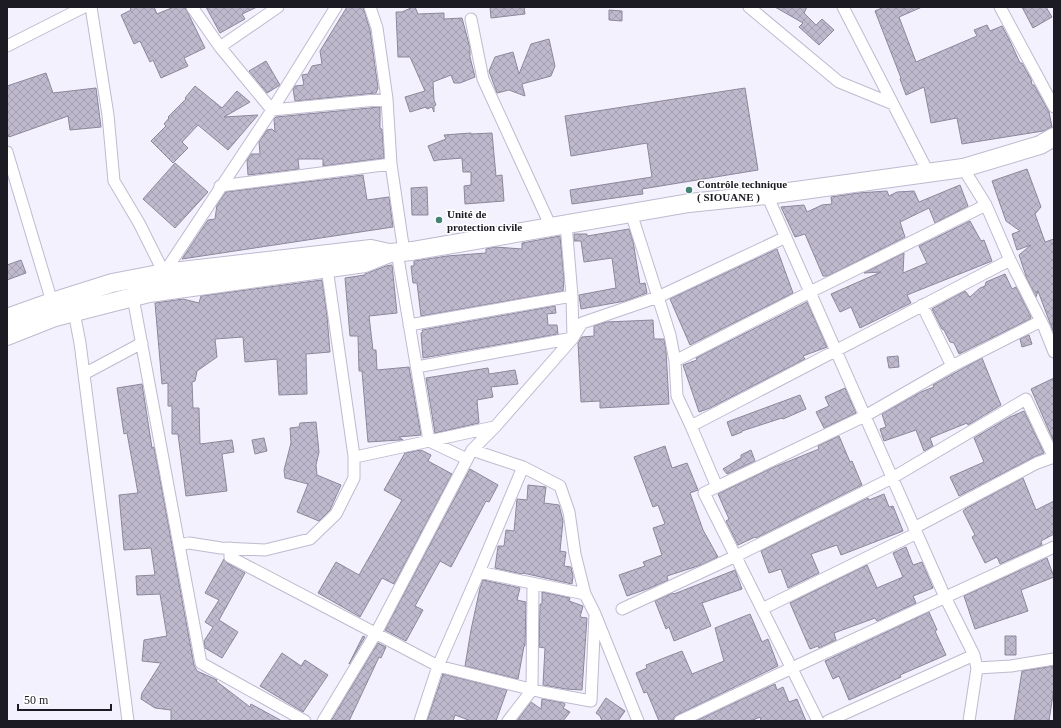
<svg xmlns="http://www.w3.org/2000/svg" width="1061" height="728" font-family="'Times New Roman',serif">
  <style>
    .building { fill: url(#building-cross-hatch); stroke: #8c879b }
    .lines { fill: none; stroke-linecap: round; stroke-linejoin: round }
    .minor-casing { stroke: #bfbacf; stroke-width: 13 }
    .primary-casing { stroke: #bfbacf; stroke-width: 20 }
    .minor { stroke: #fff; stroke-width: 11 }
    .primary { stroke: #fff; stroke-width: 18 }
    .poi-dot { fill: #438373; stroke: #fff; stroke-width: 1.5 }
    .labels { text-anchor: middle; stroke-width: 3; stroke-linejoin: round; paint-order: stroke }
    .poi-label { font-size: 11px; font-weight: bold; fill: #1c1a22; stroke: #fff; text-anchor: start }
  </style>
  <defs>
    <pattern id="building-cross-hatch" width="8" height="8" patternUnits="userSpaceOnUse"><rect width="8" height="8" fill="#bfb9ce"/><path d="M0 0l8 8M0 8l8-8" fill="none" stroke="#a49eb1"/></pattern>
  </defs>
  <rect width="100%" height="100%" fill="#f4f1fe"/>
  <path class="building" d="M130,7H154L157,14L174,7H185L205,48L184,58L188,66L161,78L153,60L150,62L140,41L134,44L121,15L131,10Z
    M206,7H257L242,14L245,19L220,33Z
    M347,7H363L370,30L378,88L376,93L295,101L293,89L295,86L304,85L302,75L308,74L312,66L322,64L320,51Z
    M413,7H415L418,14L444,13V19L462,18L470,48V57L475,77L460,83H454L451,75L433,82L434,100L436,105L434,106V112L432,107L427,109L426,107L410,112L405,97L425,91L410,57H398L396,12H402Z
    M490,7H524L525,14L491,18Z
    M775,7H807L804,13L816,25L822,19L834,30L819,45L799,27L803,23Z
    M884,7H922L899,17L916,62L977,36L974,30L987,25L990,31L1002,26L1010,41L1020,63H1022L1031,79L1032,85H1034L1049,112L1052,127L1043,131L962,144L957,118L931,123L924,87L906,95L900,79L901,78L875,11Z
    M1022,7H1046L1052,17L1033,28Z
    M609,10L622,11V21L609,20Z
    M549,39L555,66L551,76L522,84L525,96L509,90L497,93L489,71L495,57L513,52L519,74L531,44Z
    M266,61L280,85L267,93L249,71Z
    M46,73L53,93L96,88L101,127L70,130L68,116L9,137L7,132V86Z
    M195,86L222,108L237,91L250,102L224,117L258,115L228,150L198,125L182,142L188,148L173,163L151,141L166,126L164,124L169,118L168,117L186,99L185,98Z
    M745,88L758,170L642,189L643,194L572,204L570,190L652,177L647,143L571,156L565,116Z
    M380,107V129H382L384,158L323,166V159H298L299,169L248,175L247,160L251,154H260L259,142L267,130L272,129L275,132L274,119L276,117Z
    M471,133V134L492,133L496,176L502,175L504,201L465,204L464,186L471,185V172H463L462,158L438,160L434,161L428,146L446,139L444,135Z
    M175,163L208,192L175,228L143,199Z
    M1027,169L1041,207L1035,214L1045,242L1054,239L1053,331L1038,291L1036,297L1027,279L1019,255L1031,245L1017,250L1012,234L1020,231L1006,221L992,181Z
    M363,175L367,200L389,197L393,227L182,259L208,220L215,219L217,205L226,192Z
    M960,185L968,206L935,223L929,208L900,222L905,237L828,276H823L805,234L795,237L781,207L804,205L807,212L822,205L832,204L831,197L858,193L887,191L889,196L897,192L914,191L919,202Z
    M427,187L428,215H412L411,188Z
    M970,221L981,241L984,240L992,261L907,295L911,303L860,328L851,307L840,312L831,294L881,272L864,273L904,253L903,273L927,263L919,246Z
    M629,229L633,241L640,284L645,283L647,293L625,301L581,309L579,295L616,288L612,258L584,262L581,241H574V234H587V236Z
    M560,236L564,279L563,291L421,316L417,283H413L411,266H414V261L447,256L486,253V249L495,247L522,249V243Z
    M777,249L793,293L690,345L670,299Z
    M21,260L26,273L7,280V265Z
    M392,265L397,313L369,316L373,350H376L377,370L409,367L421,435L399,437L403,440H400L368,442L362,371H359L358,336H350L345,278L365,275V274L386,266Z
    M1005,274L1012,289L1016,287L1031,317L1030,319L959,354L954,343L950,342L944,330L942,329L932,309L965,291L970,297L980,288L985,286L986,282Z
    M322,280L327,316L330,352L306,354L307,394L279,395L277,359L245,362L243,337L215,339L217,357L197,371L195,381L192,382L193,408H199L200,444L232,440L234,452L222,454L227,491L186,496L178,434H172V406H168V383L162,384L155,303L183,299L199,303L201,296Z
    M807,302L827,347L803,356L805,359L710,408L699,412L683,365L697,360L696,358Z
    M555,306L556,313L547,314L548,325H557L558,334L423,358L421,333L423,332L422,330Z
    M653,320L654,339H664L666,351L669,404L600,408V401L581,402L578,343L582,337L594,336V326L606,322Z
    M1029,335L1032,344L1022,347L1020,339Z
    M898,356L899,367L889,368L887,357Z
    M982,358L1001,405L968,425L967,423L930,438L933,446L924,451L916,430L884,441L880,429L886,427L882,414L921,392L934,387L933,385Z
    M488,368L489,374L515,370L518,384L491,387L493,397L477,400L479,423L435,433L426,378Z
    M1054,378V442L1031,389Z
    M142,384L152,448L154,447L194,665L197,671L217,680L216,681L250,707L251,704L282,721H171V710L155,708L141,699L142,693L161,663L142,661L144,640L167,636L160,594L137,595L136,576L155,575L151,548L124,550L119,495L138,493L127,433L124,434L117,388Z
    M845,388L856,413L824,428L816,412L829,406L825,397Z
    M800,395L806,409L783,419L782,418L742,431V432L732,436L727,422Z
    M1024,411L1044,453L1034,457L959,496L950,477L984,462L974,438L1010,417Z
    M316,422L319,452L316,465L317,475L341,485L330,510L319,521L297,512L308,484L285,478L284,470L291,443L290,428L299,427L300,423Z
    M839,436L850,462L852,461L862,485L756,538L755,537L738,545L726,521L729,519L718,494L772,468L819,449L818,446Z
    M264,438L267,451L255,454L252,440Z
    M665,446L672,468L687,463L698,490L690,493L703,530L718,557L701,565L667,576L668,580L650,588L627,596L619,575L645,566L643,562L662,555L653,528L665,524L658,505L653,507L634,457Z
    M421,450L431,455L428,461L452,474L394,584L382,578L360,617L318,593L336,562L359,575L402,500L384,490L405,453Z
    M751,450L755,461L727,474L723,469L741,458V455Z
    M470,469L498,485L489,502L486,501L451,567L440,561L415,606L423,610L406,641L385,630Z
    M1023,478L1036,510L1054,501V534L1041,541L1042,545L1000,564L997,557L985,563L972,537L975,535L963,511L965,510V509Z
    M528,485L546,487L544,503L559,505L563,521L560,551L566,552L564,566L571,567L573,576L572,584L523,573L522,574L495,568L498,546H504L506,530L514,531L517,499L527,500Z
    M884,494L889,507L893,506L903,531L841,555L837,545L811,554L819,573L788,588L781,569L769,573L761,551L868,498L869,500Z
    M906,547L913,565L922,562L933,588L913,596L916,603L877,621L875,618L834,633L836,640L819,648L818,646L810,649L790,603L867,565L877,588L903,577L893,553Z
    M1047,558L1054,577L1021,590L1028,611L975,629L964,596Z
    M224,559L227,563L245,573L219,620L238,632L222,658L205,648L204,641L213,627L205,622L219,600L205,593Z
    M735,570L742,589L702,603L711,626L674,641L669,627L666,629L655,601L673,593L674,594Z
    M483,580L520,588L517,600L526,602L525,646H524L518,679L465,666L471,630L480,588Z
    M542,592L570,598L569,601L583,606L580,617L587,618L582,690L566,689L543,685L545,648L539,647L540,604H542Z
    M929,612L937,630L935,631L946,655L900,675L901,677L849,700L839,676L833,679L825,661Z
    M750,614L762,642L768,639L778,666L677,715L674,717L673,721H659L647,692L644,693L636,673L647,668L646,665L682,651L692,674L724,661L715,628Z
    M363,636L365,637L349,664Z
    M1005,636H1016V655H1005Z
    M378,643L386,647L381,658L379,657L349,721H331Z
    M282,653L301,666L305,660L328,675L303,712L260,686Z
    M1054,666V688L1049,721H1014L1022,671Z
    M443,674L507,690L496,721H471L455,715L453,721H427Z
    M775,684L777,690L783,687L789,702L797,699L806,721H761L760,717L751,721H696Z
    M606,698L625,711L618,721H602L600,716L596,713Z
    M542,699L564,703L565,705L563,708L570,712L563,721H517L531,702L541,709Z"/>
  <g class="lines">
    <defs>
      <path id="minor" d="M91,7L108,115L114,181L139,223L164,273
        M192,7L220,47L278,7
        M749,7L839,82L893,104
        M843,7L928,172
        M1000,7L1054,107
        M471,19L483,79L551,227
        M7,46L84,7
        M220,47L272,110L387,99L377,28L370,7
        M387,99L391,164L404,252
        M7,152L52,302
        M963,168L986,205L1010,260L1044,327L1054,352
        M220,186L391,164
        M767,195L945,597L974,655
        M786,237L658,297L670,335L675,361L810,292L986,205
        M397,252L429,441L467,459
        M164,273L272,110L336,7
        M132,292L201,663L305,721
        M74,312L80,343L128,721
        M409,325L572,296
        M675,361L677,396L691,426
        M952,366L1041,321
        M417,367L573,338L572,296L566,224
        M84,374L142,343
        M472,450L523,467L560,486L569,512L575,554L585,594L595,614L638,721
        M354,456H360L494,427
        M717,487L691,426L1010,260
        M914,528L1037,463L1054,457
        M179,545L189,543L221,548L265,550L310,539L336,514L354,478V456L327,268
        M230,548V557L438,666L542,692L591,701L595,614
        M479,572L585,594
        M622,609L736,556L892,478L1026,399L1054,458
        M762,609L917,533
        M323,721L376,633L472,450L495,427L573,338L582,323L658,297L631,213
        M420,721L438,666L479,572L523,467
        M508,721L532,690L533,584
        M680,721L792,668L1054,547
        M818,721L704,493L865,416L952,366L922,305
        M828,721L974,655L977,668L1011,666L1054,659
        M969,721L977,668"/>
      <path id="primary" d="M7,318L52,302L112,283L164,273L371,249L389,253
        M7,336L55,317L149,293L365,263L390,253L412,251L689,203L767,195L963,168L1040,145L1054,137"/>
    </defs>
    <use href="#minor" class="minor-casing"/>
    <use href="#primary" class="primary-casing"/>
    <use href="#minor" class="minor"/>
    <use href="#primary" class="primary"/>
  </g>
  <g class="poi-dot">
    <circle cx="689" cy="190" r="4"/>
    <circle cx="439" cy="220" r="4"/>
  </g>
  <g class="labels">
    <g class="poi-label">
      <text x="697" y="188">Contrôle technique<tspan x="697" dy="13">( SIOUANE )</tspan></text>
      <text x="447" y="218">Unité de<tspan x="447" dy="13">protection civile</tspan></text>
    </g>
  </g>
  <rect width="1061" height="728" fill="none" stroke="#1c1a22" stroke-width="16"/>
  <path d="M18 704v6h93v-6" fill="none" stroke="#1c1a22" stroke-width="2"/>
  <text x="24" y="704" font-size="12" fill="#1c1a22" stroke="#ffffff" stroke-width="3" paint-order="stroke">50 m</text>
</svg>
